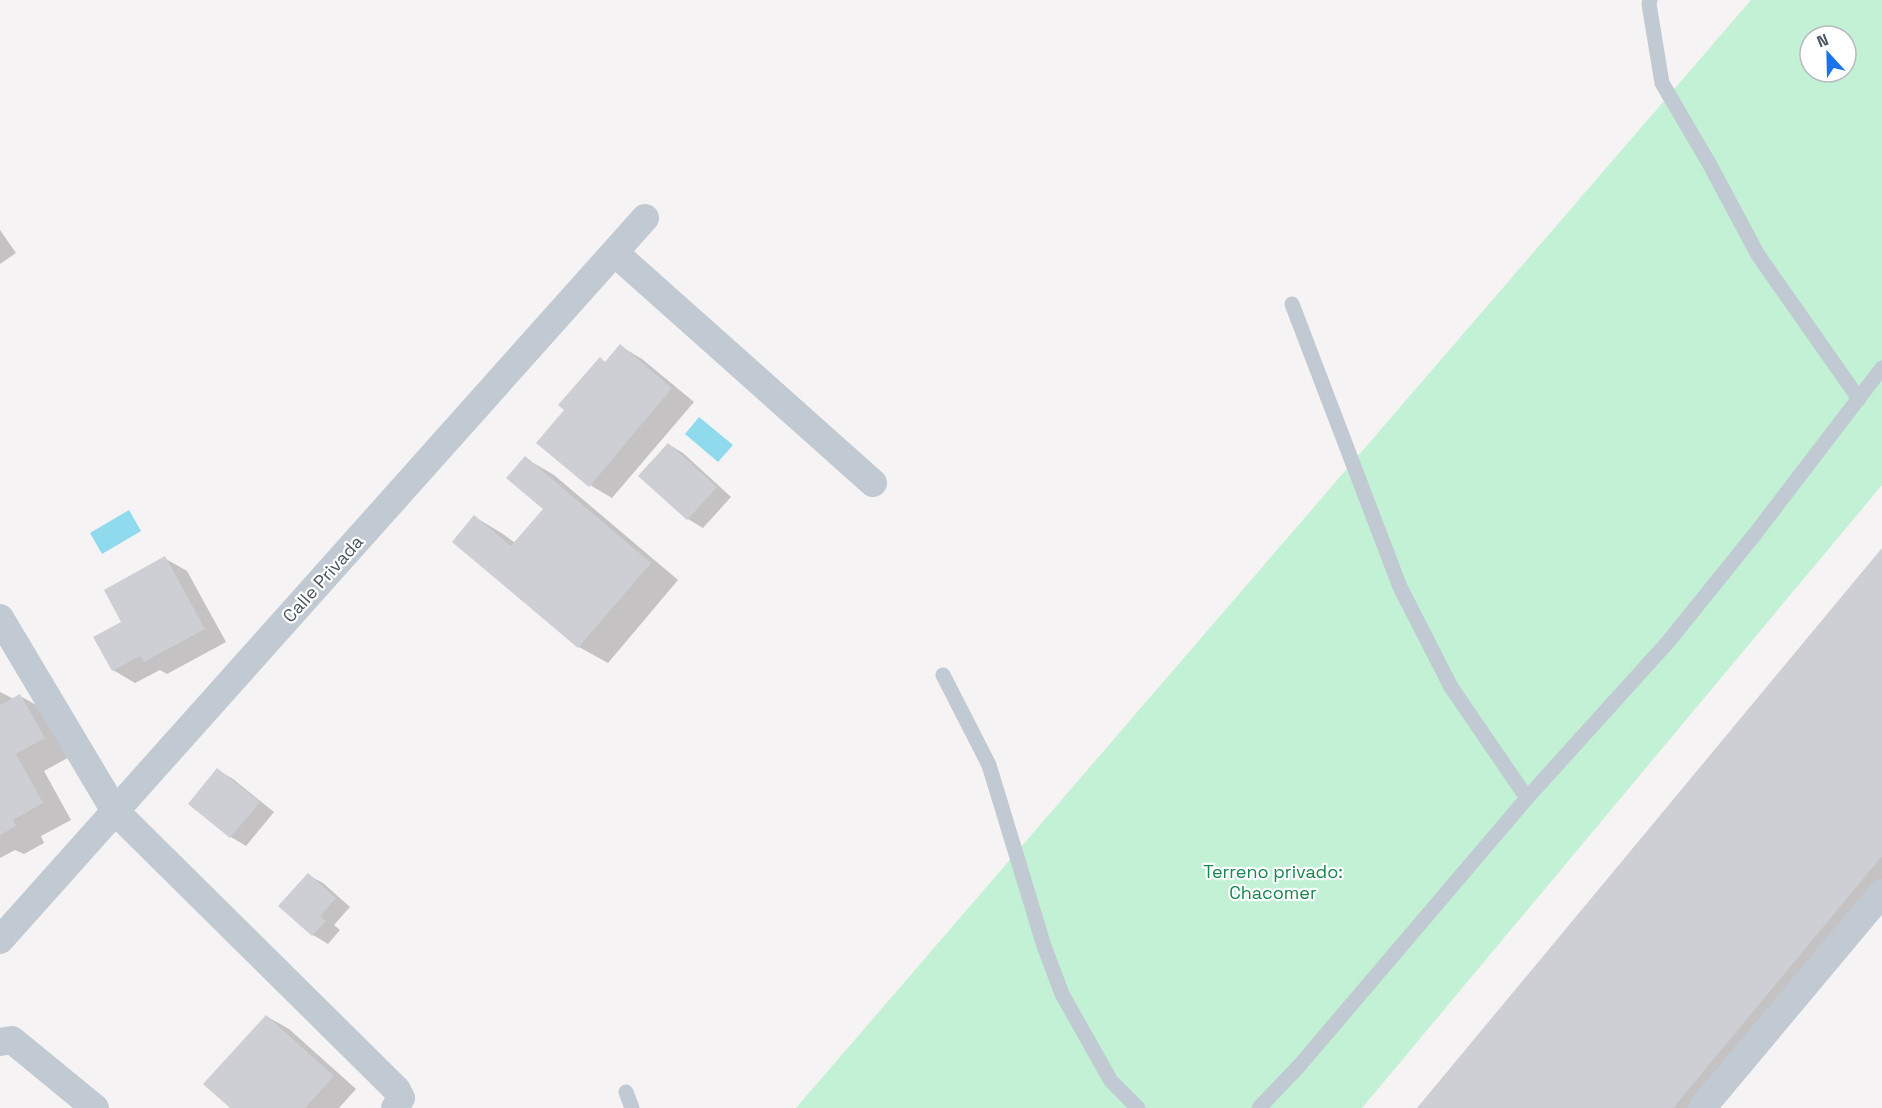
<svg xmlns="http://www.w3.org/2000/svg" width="1882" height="1108" font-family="'Space Grotesk',sans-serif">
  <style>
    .green { fill: #c3f1d5; fill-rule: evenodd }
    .water { fill: #90daee }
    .shadow { fill: #0003 }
    .building { fill: #cdcfd5 }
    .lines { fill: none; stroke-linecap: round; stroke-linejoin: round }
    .lane { stroke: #c1cad2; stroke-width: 15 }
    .street { stroke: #c1cad2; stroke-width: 28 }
    .labels { text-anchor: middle; stroke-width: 4.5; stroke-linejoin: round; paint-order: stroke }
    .street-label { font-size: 18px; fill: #4a5661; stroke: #fff }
    .park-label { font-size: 18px; fill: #17864f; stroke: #fff }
  </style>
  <rect width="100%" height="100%" fill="#f5f3f3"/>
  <path class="green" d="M1751,0H1882V485L1362,1108H796ZM1810,36H1846V72H1810Z"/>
  <path class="water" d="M699,417L733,445L718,462L685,434Z
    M129,510L141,531L102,554L90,533Z"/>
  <path class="shadow" d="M0,230L16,253L0,264Z
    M620,346L642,359L694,402L612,498L590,485L606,363Z
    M668,444L683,453L731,497L703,528L688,519Z
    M525,458L554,475L678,580L608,663L579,647L454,542L475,517L503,534L515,543L545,508Z
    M1882,551V907L1715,1108H1419Z
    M164,558L187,571L226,642L167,674L160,670L135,683L113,670L123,622Z
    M0,692L14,699L20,696L49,712L73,755L44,771L71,820L41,836L44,843L24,854L15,850L0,858Z
    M218,770L233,779L274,812L246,846L231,837L190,804Z
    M308,875L323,883L350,907L334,925L340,930L328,944L313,935Z
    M266,1016L289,1029L356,1089L339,1108H233Z"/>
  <path class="building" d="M620,344L672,388L589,487L536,443L564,410L558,405L600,357L605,362Z
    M668,443L717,487L687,520L638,476Z
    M525,456L651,563L578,648L452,542L474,515L511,546L543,509L506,478Z
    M1882,548V856L1673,1108H1417Z
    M165,556L205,629L144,662L140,656L112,671L93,637L121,622L104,590Z
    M20,694L45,738L16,754L43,803L13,820L16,826L0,835V705Z
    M217,768L260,802L230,838L188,804Z
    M308,873L336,898L320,916L326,921L312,936L278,906Z
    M266,1015L334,1076L305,1108H230L203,1084Z"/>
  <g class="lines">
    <path class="lane" d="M1650,0L1649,4L1662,83L1710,165L1758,255L1859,399
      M1292,304L1400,587L1451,687L1527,798
      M943,675L989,765L1044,946L1062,994L1111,1081L1138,1108
      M626,1092L632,1108
      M1259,1108L1299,1066L1527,798L1668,642L1755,534L1882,368"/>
    <path class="street" d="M615,253L873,483
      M0,618L115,811L397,1090L401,1098L395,1108
      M0,940L645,218
      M0,1042L12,1040L95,1108
      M1702,1108L1882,893"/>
  </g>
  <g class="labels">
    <g class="street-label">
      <text transform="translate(323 579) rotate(-48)" y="6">Calle Privada</text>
    </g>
    <g class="park-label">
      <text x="1273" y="878">Terreno privado:<tspan x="1273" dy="21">Chacomer</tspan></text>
    </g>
  </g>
  <g transform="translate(1828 54) rotate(338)"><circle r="28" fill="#ffffff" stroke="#b7bbc0" stroke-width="1.5"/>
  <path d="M0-4.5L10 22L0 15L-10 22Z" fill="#1a73e8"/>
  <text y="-9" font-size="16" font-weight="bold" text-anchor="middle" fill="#4a5661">N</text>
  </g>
</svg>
